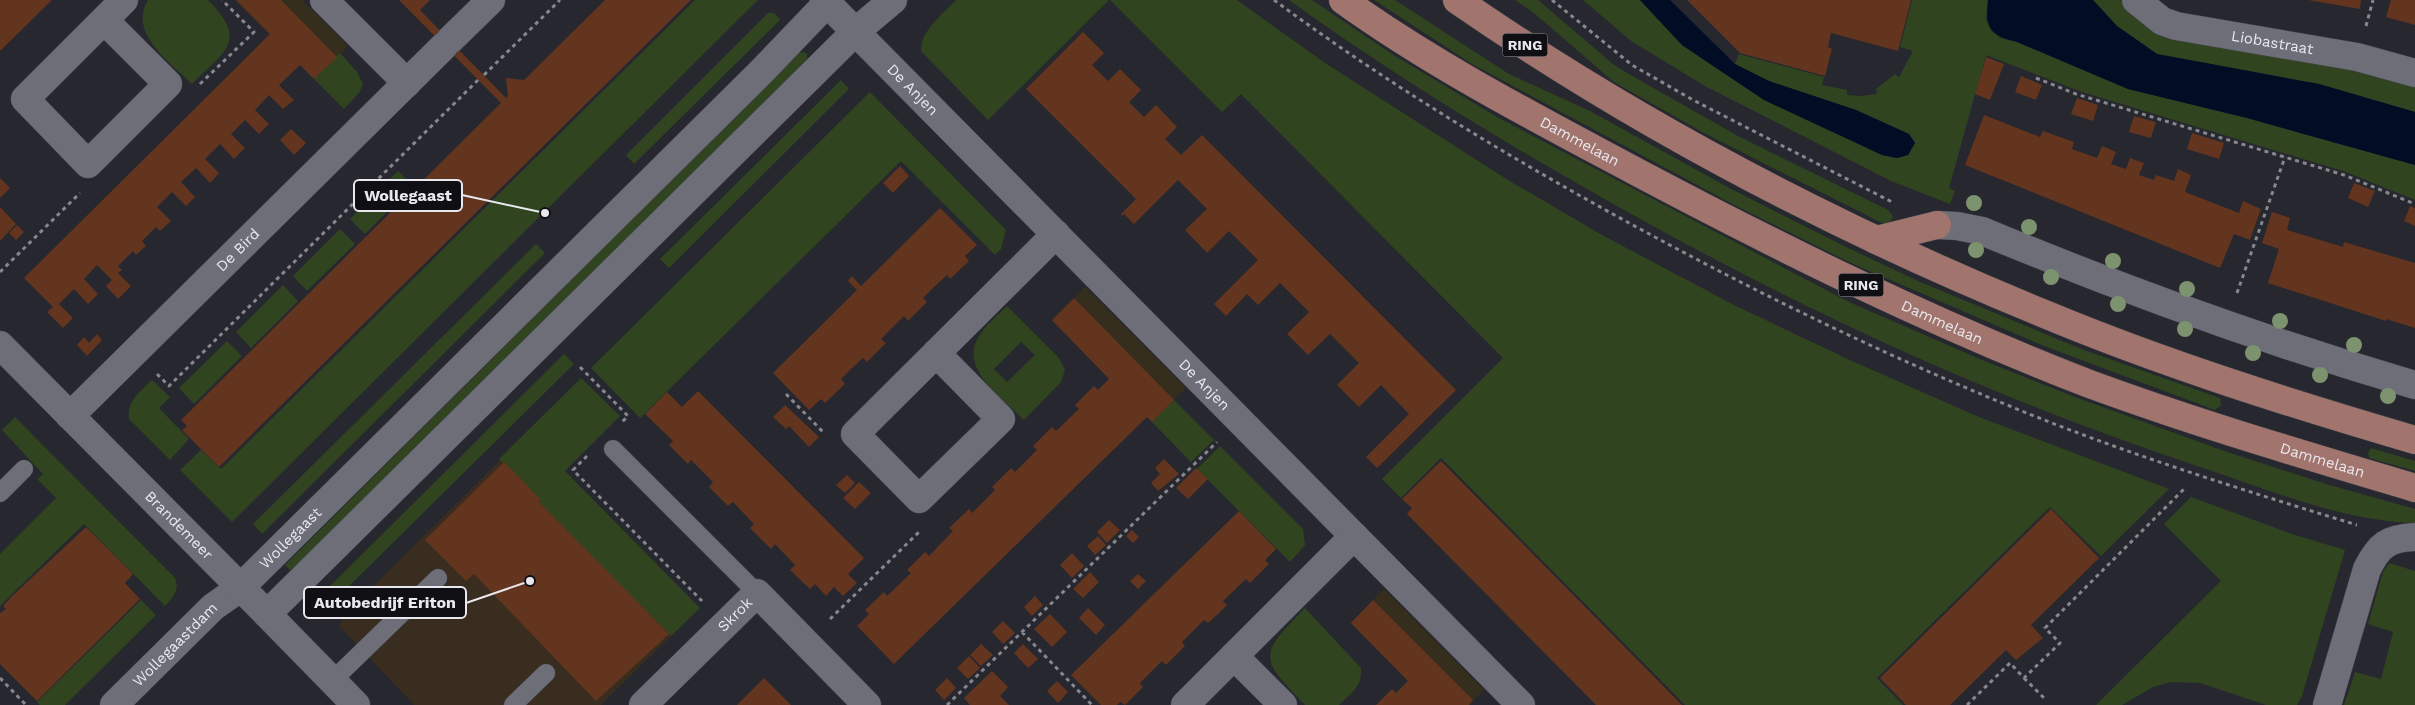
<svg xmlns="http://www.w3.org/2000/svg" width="2415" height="705" font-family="'Work Sans',sans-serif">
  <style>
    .commercial { fill: #382d1e }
    .industrial { fill: #352e1d }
    .green { fill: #314420; fill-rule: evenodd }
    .water { fill: #000d25 }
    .building { fill: #63351f }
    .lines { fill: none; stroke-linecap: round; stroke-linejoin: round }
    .service-casing { stroke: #43444b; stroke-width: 19 }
    .minor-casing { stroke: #43444b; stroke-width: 29 }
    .tertiary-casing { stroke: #43444b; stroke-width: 29 }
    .primary-casing { stroke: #43444b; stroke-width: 29 }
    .path { stroke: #87878e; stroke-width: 3; stroke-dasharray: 4 4; stroke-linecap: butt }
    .service { stroke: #6e6e79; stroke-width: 18 }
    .minor { stroke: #6e6e79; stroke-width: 28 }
    .tertiary { stroke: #6e6e79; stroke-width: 28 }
    .primary { stroke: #a1756e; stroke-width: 28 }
    .tree { fill: #7d936f }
    .labels { text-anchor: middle; stroke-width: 5; stroke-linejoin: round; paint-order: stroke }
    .shield { fill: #101014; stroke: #a7a7ad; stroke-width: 1 }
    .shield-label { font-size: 14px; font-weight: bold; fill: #e8e8ee }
    .street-label { font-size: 15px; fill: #e8e8ee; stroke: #101014 }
    .leader { fill: none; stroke: #e8e8ee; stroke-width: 2 }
    .callout-dot { fill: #e8e8ee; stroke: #101014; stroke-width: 2 }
    .callout { fill: #101014; stroke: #e8e8ee; stroke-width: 2 }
    .callout-label { font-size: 16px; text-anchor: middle; font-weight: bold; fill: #e8e8ee }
  </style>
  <rect width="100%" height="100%" fill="#26272f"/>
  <path class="commercial" d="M500,460L541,501L539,503L671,636L601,705H414L339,626L345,614Z"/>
  <path class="industrial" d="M235,0H302L348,46L314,79Z
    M1085,287L1186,388L1152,422L1052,321Z
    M1384,589L1484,690L1469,705H1432L1350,623Z"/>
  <path class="green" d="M148,0H208C249,41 225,51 192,84C171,63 127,33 148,0Z
    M695,0H758L232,522L180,470L201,450L221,469Z
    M956,0H1109L988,120L921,51C920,31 943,14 956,0Z
    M1110,0H1237L1325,63L1508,180L1602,235L1736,306L1852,361L1979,417L2169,489L2101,556L2050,507L1877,678L1903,705H1685L1441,458L1401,498L1382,479L1503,358L1241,94L1222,112Z
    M1289,0H1312L1395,56L1497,117L1849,302L1982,360L2075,397L2227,452L2326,484L2415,509V523C2341,521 2267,489 2197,466C1982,395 1776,298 1580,185C1480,128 1382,67 1289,0Z
    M1374,0H1395L1509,74L1590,111L1733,190L1844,246L1918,281L2084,350L2220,398L2221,405L2215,410L2044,346L1851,263L1740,208L1472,64Z
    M1515,0H1538L1613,64L1627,73L1738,136L1888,210L1893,216L1892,219L1887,224L1882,223L1704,133L1614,82L1534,13Z
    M1583,0H1640L1682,45L1764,100L1882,155L1897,158L1908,155L1915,143L1909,134L1856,110L1769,81L1735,64L1739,54L1824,77L1822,85L1847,90V95L1861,96L1877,94L1876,89L1895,74L1899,77L1913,51L1900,47L1912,0H1988L1986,20L2000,38L2017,42L2128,89L2247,118L2415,165V200L2346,172L2082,92L1986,55L1949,188L1955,191L1950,204L1891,181L1705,86L1631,41Z
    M2093,0H2120L2137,17L2415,86V112L2319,84L2157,54L2117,26Z
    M768,13H774L780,19L776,24L634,164L626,155Z
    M804,52L807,54V59L792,76L300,562L290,570L285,565L799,53Z
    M340,53L357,72L363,84L359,93L344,109L314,79Z
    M841,80L849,89L669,268L660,259Z
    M870,92L1006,230L1001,249L995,255L901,161L640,418L591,368Z
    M398,171L413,186L365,234L350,219Z
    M340,229L355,244L307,291L293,276Z
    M536,244L545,253L262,534L253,524Z
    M283,285L298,301L251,348L236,332Z
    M1007,306L1059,358L1065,370L1061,382L1024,420C1004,400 959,369 978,338C985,325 997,316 1007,306ZM1021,342L1035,355L1007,382L994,369Z
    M227,341L242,356L194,404L179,388Z
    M564,354L574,364L332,603L323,593Z
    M581,378L620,416L565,471L700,608L671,636L539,503L541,501L499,459Z
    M152,380L170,397L159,408L189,439L170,460L129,419C126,401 141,391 152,380Z
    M1174,400L1214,440L1191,462L1152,422Z
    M15,417L175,578C180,590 173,597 165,606L84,524L0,606V554L56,498L37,479L43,474L2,430Z
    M1220,446L1303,529L1305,545L1290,562L1197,469Z
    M2371,448L2415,461V471L2369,458L2368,453Z
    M2191,497L2295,535L2345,550L2302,696L2297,705H2266L2200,683L2171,682L2153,687L2122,705H2096L2221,581L2164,524Z
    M2389,563L2415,571V705H2344L2355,672L2381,679L2393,632L2368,624L2383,572Z
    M141,600L156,615L65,705H40L37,702Z
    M1305,608L1361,668C1363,686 1351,694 1339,705H1305C1259,657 1258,656 1305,608Z"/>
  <path class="water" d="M1640,0H1670L1735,64L1769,81L1856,110L1909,134L1915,143L1908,155L1897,158L1882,155L1764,100L1682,45Z
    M1988,0H2093L2117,26L2157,54L2319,84L2415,112V165L2247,118L2128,89L2017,42C1989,35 1985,29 1988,0Z"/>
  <path class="building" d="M0,0H52L0,51Z
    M236,0H281L337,57L314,79L300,65L279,85L294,100L283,109L269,95L255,110L269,124L259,134L245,120L231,134L245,148L234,159L220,144L205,159L219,173L210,183L196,168L181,182L195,197L186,206L172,192L157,207L171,221L160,231L156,227L142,241L146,246L136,255L133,251L118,266L122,270L118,273L131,286L118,299L106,286L112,280L97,265L84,279L98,294L88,304L74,289L59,304L73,318L63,328L47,312L53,307L24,278L270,34Z
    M399,0H430L420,10L506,98L508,96L506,78L524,80L605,0H691L219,467L182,430L187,426L181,420L501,103Z
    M1687,0H1911L1898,51L1831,33L1828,47L1832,49L1825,76L1740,53Z
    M2308,0H2361L2360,9Z
    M2391,0H2415V25L2386,17Z
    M1083,32L1104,53L1092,65L1108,81L1120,69L1141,90L1129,102L1144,117L1156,105L1177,127L1165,139L1181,155L1202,135L1456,390L1377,468L1366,457L1409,414L1381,385L1359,407L1337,385L1359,363L1330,334L1308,355L1287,334L1309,312L1280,283L1258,305L1247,294L1226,316L1214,304L1258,260L1229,231L1207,253L1185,230L1207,209L1178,180L1134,224L1124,214L1122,216L1121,214L1136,199L1026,89Z
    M1986,57L2004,64L1990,100L1975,94Z
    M2021,76L2042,85L2036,100L2015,92Z
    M2077,98L2098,105L2093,121L2071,114Z
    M1984,115L2040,137L2043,131L2074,142L2072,149L2097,158L2102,146L2116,152L2111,164L2126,169L2130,158L2144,163L2139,175L2154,180L2156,175L2174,181L2178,169L2191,175L2185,192L2239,213L2243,201L2261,209L2250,240L2234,234L2220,268L1965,165Z
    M2134,116L2156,122L2151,138L2129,132Z
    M291,129L306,143L294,155L280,140Z
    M2192,133L2224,143L2219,159L2187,149Z
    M900,166L909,176L893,193L883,183Z
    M0,178L10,188L0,198Z
    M2354,183L2375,191L2368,207L2348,198Z
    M2410,206L2415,208V226L2404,221Z
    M0,207L16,224L0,241Z
    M940,208L977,245L965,256L969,261L950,279L947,275L933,288L923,298L927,302L908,321L904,316L881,339L886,343L867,362L863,358L850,370L841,379L845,384L825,403L821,399L809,410L773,373L857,290L848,281L852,276L861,286Z
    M2272,212L2290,218L2287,230L2343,247L2344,242L2415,263V328L2386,319V321L2268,283L2279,249L2262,243Z
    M17,225L24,232L16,240L9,233Z
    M1074,298L1174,400L1152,422L1147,417L894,664L857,626L869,614L865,610L884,592L887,596L911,573L907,570L925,552L929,556L953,531L949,528L969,509L972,513L995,490L992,487L1011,468L1015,472L1037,450L1033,446L1052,427L1056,431L1079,409L1075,405L1094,386L1098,390L1109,379L1052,320Z
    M97,334L102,340L87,356L77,345L84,337L89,343Z
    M698,391L864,558L848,574L857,583L843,596L834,587L826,596L815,584L810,589L790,570L795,565L775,544L771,549L750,528L754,524L733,502L728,506L709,487L713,482L691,460L688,464L669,445L673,441L645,414L667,392L682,407Z
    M785,405L819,437L809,447L789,426L786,429L773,417Z
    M1164,459L1179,474L1158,491L1151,483L1160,474L1155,468Z
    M1441,461L1682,705H1596L1407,514L1412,508L1402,499Z
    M504,462L541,500L539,502L669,634L596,701L474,574L466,581L425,540Z
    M1196,468L1208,479L1188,499L1176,488Z
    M847,475L855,483L845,493L836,485Z
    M859,482L871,493L855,509L843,498Z
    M2051,509L2099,558L2031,625L2043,638L2016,660L2006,650L1950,705H1906L1880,678Z
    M1239,511L1276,549L1265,560L1269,564L1250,583L1246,579L1223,601L1227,605L1217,615L1208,623L1204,620L1182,642L1185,646L1166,665L1162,661L1140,683L1143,687L1125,705L1120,702L1117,705H1101L1071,675Z
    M1109,520L1120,530L1107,543L1097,532Z
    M86,527L133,574L125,583L140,599L37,701L0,664V613L6,609L3,606L11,597Z
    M1132,530L1139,537L1133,543L1126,536Z
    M1098,536L1106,545L1095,555L1087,546Z
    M1072,553L1084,566L1072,578L1060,565Z
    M1090,572L1099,582L1083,598L1073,589Z
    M1138,574L1146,581L1138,589L1130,581Z
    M1035,596L1043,605L1032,616L1024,607Z
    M1373,600L1473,700L1469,705H1376L1392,689L1396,693L1408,681L1351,623Z
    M1088,608L1105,625L1096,635L1079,618Z
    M1050,614L1067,632L1052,647L1034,629Z
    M1003,621L1015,633L1003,644L992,632Z
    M981,644L993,655L981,666L970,655Z
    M1023,644L1038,659L1028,668L1014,653Z
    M969,656L980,668L968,679L957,668Z
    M992,671L1008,687L1000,696L1009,705H970L964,698Z
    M764,678L791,705H737Z
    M947,678L956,688L944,700L935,690Z
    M1057,681L1068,692L1058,703L1047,691Z"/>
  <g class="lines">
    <defs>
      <path id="service" d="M613,449L757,593
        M0,493L24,469
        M332,681L438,578
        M513,705L546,673"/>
      <g id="minor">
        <path d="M324,0L407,83"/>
        <path id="s1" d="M824,0L1521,705"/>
        <path id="s2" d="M2136,0L2162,21L2176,26L2357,57L2415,73"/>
        <path d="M104,20L168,84L88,164L25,99L124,0"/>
        <path d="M450,40L491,0"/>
        <path d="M1937,225L1957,226L1982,231C2124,290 2268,342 2415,385"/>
        <path d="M936,353L1001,419L919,499L855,434L1056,234"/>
        <path id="s3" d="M70,416L444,46"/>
        <path d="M267,614L356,705"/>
        <path d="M1234,656L1283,705"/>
        <path id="s4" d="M114,705L213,607L240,588"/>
        <path id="s5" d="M643,705L757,593L867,705"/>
        <path d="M1185,705L1354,536"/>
        <path d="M2327,705L2367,569C2379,545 2388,538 2415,537"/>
      </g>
      <g id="tertiary">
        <path id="s6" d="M0,345L267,614L855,32L893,0"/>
        <path id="s7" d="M240,588L761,72L830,0"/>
      </g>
      <g id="primary">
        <path id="s8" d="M1343,0C1435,66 1536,118 1635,171C1782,249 1932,323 2087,383C2195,423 2305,455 2415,488"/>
        <path d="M1457,0C1641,127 1841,231 2047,315C2165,364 2292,404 2415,440"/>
        <path d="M1876,240L1937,225"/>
      </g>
    </defs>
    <use href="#service" class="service-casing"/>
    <use href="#minor" class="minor-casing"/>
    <use href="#tertiary" class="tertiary-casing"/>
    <use href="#primary" class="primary-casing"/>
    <path class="path" d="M1274,0C1378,77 1489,145 1602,208C1749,290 1901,364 2057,425C2156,463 2256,494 2357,525
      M1552,0L1632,65L1693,100L1892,202
      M2366,26L2373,0
      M484,75L560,0
      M2036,78L2076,94L2344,175L2415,204
      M200,84L254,32L222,0
      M0,272L80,193
      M2237,293L2285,157
      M580,367L628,416L620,424
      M157,374L169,386L478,80
      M786,394L823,432
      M587,456L573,470L702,601
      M830,619L919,532
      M1022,632L1092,705
      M0,678L26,705
      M2024,678L2045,699
      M947,705L1217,442
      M1967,705L2010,663L2024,678L2060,643L2045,628L2184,489"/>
    <use href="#service" class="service"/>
    <use href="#minor" class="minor"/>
    <use href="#tertiary" class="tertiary"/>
    <use href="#primary" class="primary"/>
  </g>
  <g class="tree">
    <circle cx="1974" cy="203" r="8"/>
    <circle cx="2029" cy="227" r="8"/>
    <circle cx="1976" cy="250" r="8"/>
    <circle cx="2113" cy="261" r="8"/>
    <circle cx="2051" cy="277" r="8"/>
    <circle cx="2187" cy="289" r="8"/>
    <circle cx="2118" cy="304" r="8"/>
    <circle cx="2280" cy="321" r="8"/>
    <circle cx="2185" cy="329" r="8"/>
    <circle cx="2354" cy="345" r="8"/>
    <circle cx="2253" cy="353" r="8"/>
    <circle cx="2320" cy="375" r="8"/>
    <circle cx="2388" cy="396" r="8"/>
  </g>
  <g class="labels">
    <g class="shield">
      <rect x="1502.5" y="33.5" width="45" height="23" rx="4"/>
      <rect x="1838.5" y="273.5" width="45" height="23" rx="4"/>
    </g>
    <g class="shield-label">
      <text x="1525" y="50">RING</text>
      <text x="1861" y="290">RING</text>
    </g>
    <g class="street-label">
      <text dy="5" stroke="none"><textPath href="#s2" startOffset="146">Liobastraat</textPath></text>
      <text dy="5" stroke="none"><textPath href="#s1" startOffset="126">De Anjen</textPath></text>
      <text dy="5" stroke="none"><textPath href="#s8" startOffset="276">Dammelaan</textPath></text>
      <text dy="5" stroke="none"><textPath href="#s3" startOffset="236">De Bird</textPath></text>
      <text dy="5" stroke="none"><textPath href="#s8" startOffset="681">Dammelaan</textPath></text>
      <text dy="5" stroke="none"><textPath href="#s1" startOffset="541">De Anjen</textPath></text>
      <text dy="5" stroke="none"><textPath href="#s8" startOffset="1086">Dammelaan</textPath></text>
      <text dy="5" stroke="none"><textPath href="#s6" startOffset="254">Brandemeer</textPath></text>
      <text dy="5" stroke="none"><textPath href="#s7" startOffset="71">Wollegaast</textPath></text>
      <text dy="5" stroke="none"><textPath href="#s5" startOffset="129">Skrok</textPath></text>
      <text dy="5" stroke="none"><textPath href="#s4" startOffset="86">Wollegaastdam</textPath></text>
    </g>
  </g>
  <path class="leader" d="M545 213L462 195M530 581L466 603"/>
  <g class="callout-dot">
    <circle cx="545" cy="213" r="5"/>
    <circle cx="530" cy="581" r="5"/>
  </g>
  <g class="callout">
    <rect x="354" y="180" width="108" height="31" rx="5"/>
    <rect x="304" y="587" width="162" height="31" rx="5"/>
  </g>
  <g class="callout-label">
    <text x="408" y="201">Wollegaast</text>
    <text x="385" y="608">Autobedrijf Eriton</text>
  </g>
</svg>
